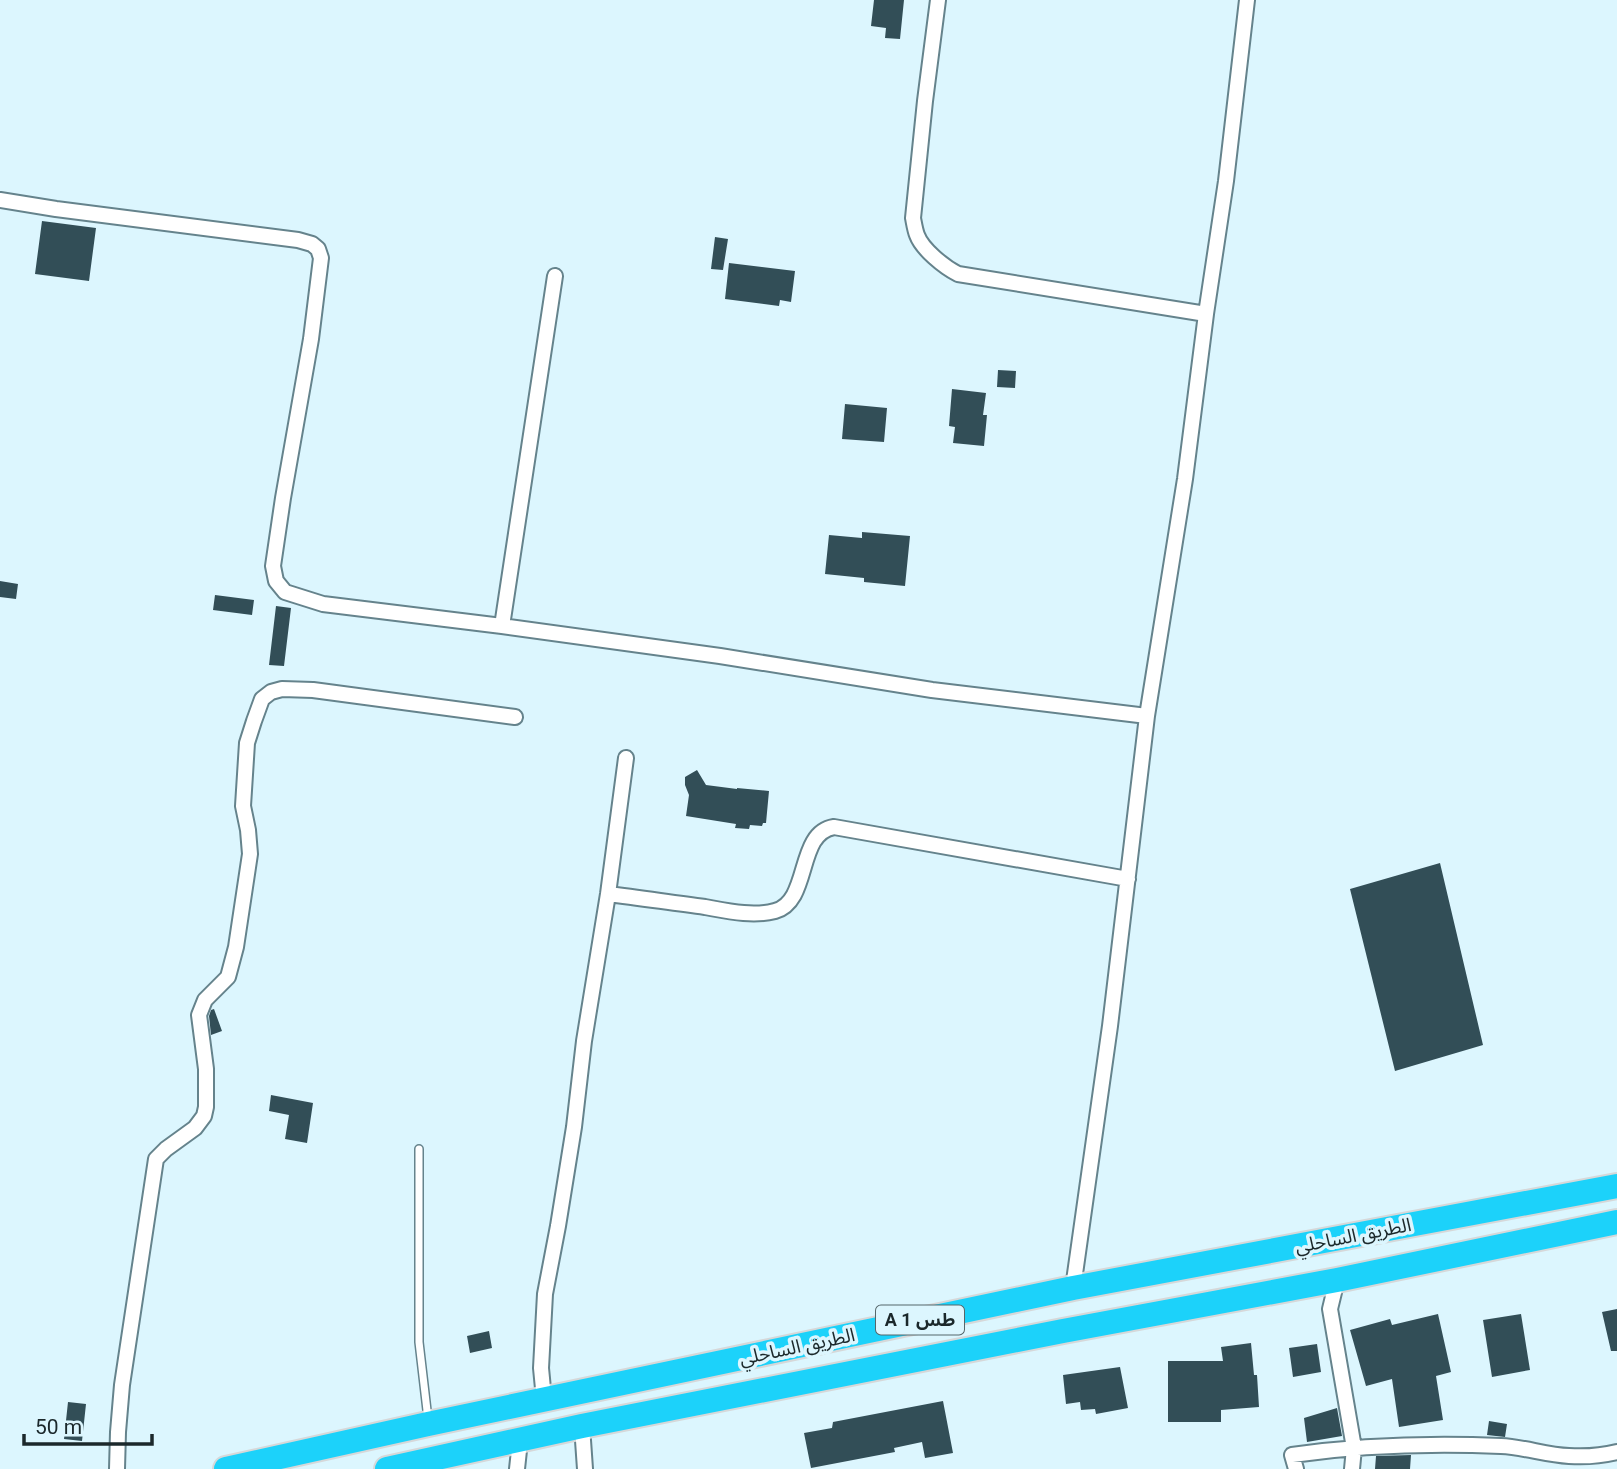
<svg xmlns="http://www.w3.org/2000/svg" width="1617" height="1469" font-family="Roboto,'Noto Sans Arabic',sans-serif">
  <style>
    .building { fill: #324e57 }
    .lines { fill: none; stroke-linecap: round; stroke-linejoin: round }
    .lane-casing { stroke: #65838c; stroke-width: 10 }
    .street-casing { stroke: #65838c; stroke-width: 18 }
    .highway-casing { stroke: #d6d8d9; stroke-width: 28 }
    .lane { stroke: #fff; stroke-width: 7 }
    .street { stroke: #fff; stroke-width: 14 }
    .highway { stroke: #1cd2fa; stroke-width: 24 }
    .labels { text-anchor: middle; stroke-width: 7; stroke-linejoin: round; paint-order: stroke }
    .shield { fill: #dcf6fe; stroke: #55666a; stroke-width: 2 }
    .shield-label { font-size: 18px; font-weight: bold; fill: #1b282b }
    .street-label { font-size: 19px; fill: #1b282b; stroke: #dcf6fe }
  </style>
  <rect width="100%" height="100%" fill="#dcf6fe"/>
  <path class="building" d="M874,0H904L900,39L885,38L886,28L871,26Z
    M42,221L96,228L89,281L35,274Z
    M715,237L728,239L723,270L711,269Z
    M729,263L795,271L791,302L780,300L779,306L725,299Z
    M998,370L1016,371L1015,388L997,387Z
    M952,389L986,393L983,415H987L984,446L953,443L955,427L949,426Z
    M845,404L887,408L884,442L842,439Z
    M862,532L910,536L905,586L864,582V578L825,574L829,535L862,538Z
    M0,581L18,584L16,599L0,597Z
    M215,595L254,600L252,615L213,610Z
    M276,606L291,608L284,666L269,665Z
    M697,770L706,785L737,789V788L769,791L766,823H763L762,826L750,825L749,829L735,828L736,824L686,816L689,795L685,785V777Z
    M1440,863L1483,1045L1395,1071L1350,889Z
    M214,1009L222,1031L211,1035L209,1016L211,1010Z
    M271,1095L313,1103L307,1143L285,1139L289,1115L269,1111Z
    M1617,1309V1351H1611L1602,1312Z
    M1438,1314L1451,1372L1436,1376L1443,1420L1399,1427L1392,1379L1366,1386L1350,1330L1390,1319L1392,1325Z
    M1521,1314L1530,1370L1492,1377L1483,1320Z
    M489,1331L492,1348L470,1353L467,1336Z
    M1251,1343L1254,1375H1257L1259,1407L1221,1410V1422H1168V1361H1223L1221,1347Z
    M1317,1344L1321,1372L1293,1377L1289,1348Z
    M1120,1367L1128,1408L1096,1414L1095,1409L1081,1410L1080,1402L1066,1404L1063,1375Z
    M943,1401L953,1453L925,1458L922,1442L894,1448L895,1452L811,1468L804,1433L832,1428L833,1422Z
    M68,1402L86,1404L82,1441L64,1439Z
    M1337,1408L1342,1436L1307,1442L1304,1418Z
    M1489,1421L1507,1424L1505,1437L1487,1435Z
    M1411,1455L1410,1469H1375L1376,1456Z"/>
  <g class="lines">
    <defs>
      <path id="lane" d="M419,1149V1342L428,1419"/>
      <path id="street" d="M938,0L925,101L913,218C914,223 915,230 917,235C922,249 944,267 958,274L1206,314
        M0,200L56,209L298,240L312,244L318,249L321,258L311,339L283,498L273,566L276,581L285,592L323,604L502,626L720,656L932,690L1147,716
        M502,626L555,276
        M608,894C641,898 673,903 705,907C727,911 753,917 775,911C811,901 796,833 834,827L1128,879
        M1337,1280L1330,1309L1354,1448L1352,1469
        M1073,1288L1110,1026L1147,716L1185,479L1206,314L1226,181L1247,0
        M544,1399L541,1368L545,1294L558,1226L574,1127L584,1041L608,894L626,758
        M582,1426L585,1469
        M117,1469L118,1432L122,1385L156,1159L166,1149L195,1128L204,1116L206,1107V1069L199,1015L205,1000L228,977L236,947L250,854L248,830L243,806L247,743L254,721L262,699L271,692L282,689L313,690L515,717
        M517,1469L520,1441
        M1296,1469L1292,1455C1362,1445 1430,1443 1501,1446C1524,1447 1546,1455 1569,1456C1585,1457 1601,1456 1617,1452"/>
      <path id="highway" d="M226,1469L428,1424L1073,1288L1617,1186
        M387,1469L582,1426L1063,1331L1337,1280L1617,1222"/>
    </defs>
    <use href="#lane" class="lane-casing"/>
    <use href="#street" class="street-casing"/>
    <use href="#highway" class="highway-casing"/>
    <use href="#lane" class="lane"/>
    <use href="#street" class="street"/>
    <use href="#highway" class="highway"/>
  </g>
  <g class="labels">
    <rect class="shield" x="876" y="1305.5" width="88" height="29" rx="5"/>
    <g class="shield-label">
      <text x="920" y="1326">A 1 طس</text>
    </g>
    <g class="street-label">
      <text transform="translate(1353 1235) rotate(-11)" y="7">الطريق الساحلي</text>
      <text transform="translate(797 1346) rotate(-12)" y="7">الطريق الساحلي</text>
    </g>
  </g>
  <path d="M24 1434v10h128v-10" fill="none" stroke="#1b282b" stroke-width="3.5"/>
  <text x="35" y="1434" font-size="21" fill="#1b282b" stroke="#dcf6fe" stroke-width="5" paint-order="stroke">50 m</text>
</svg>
